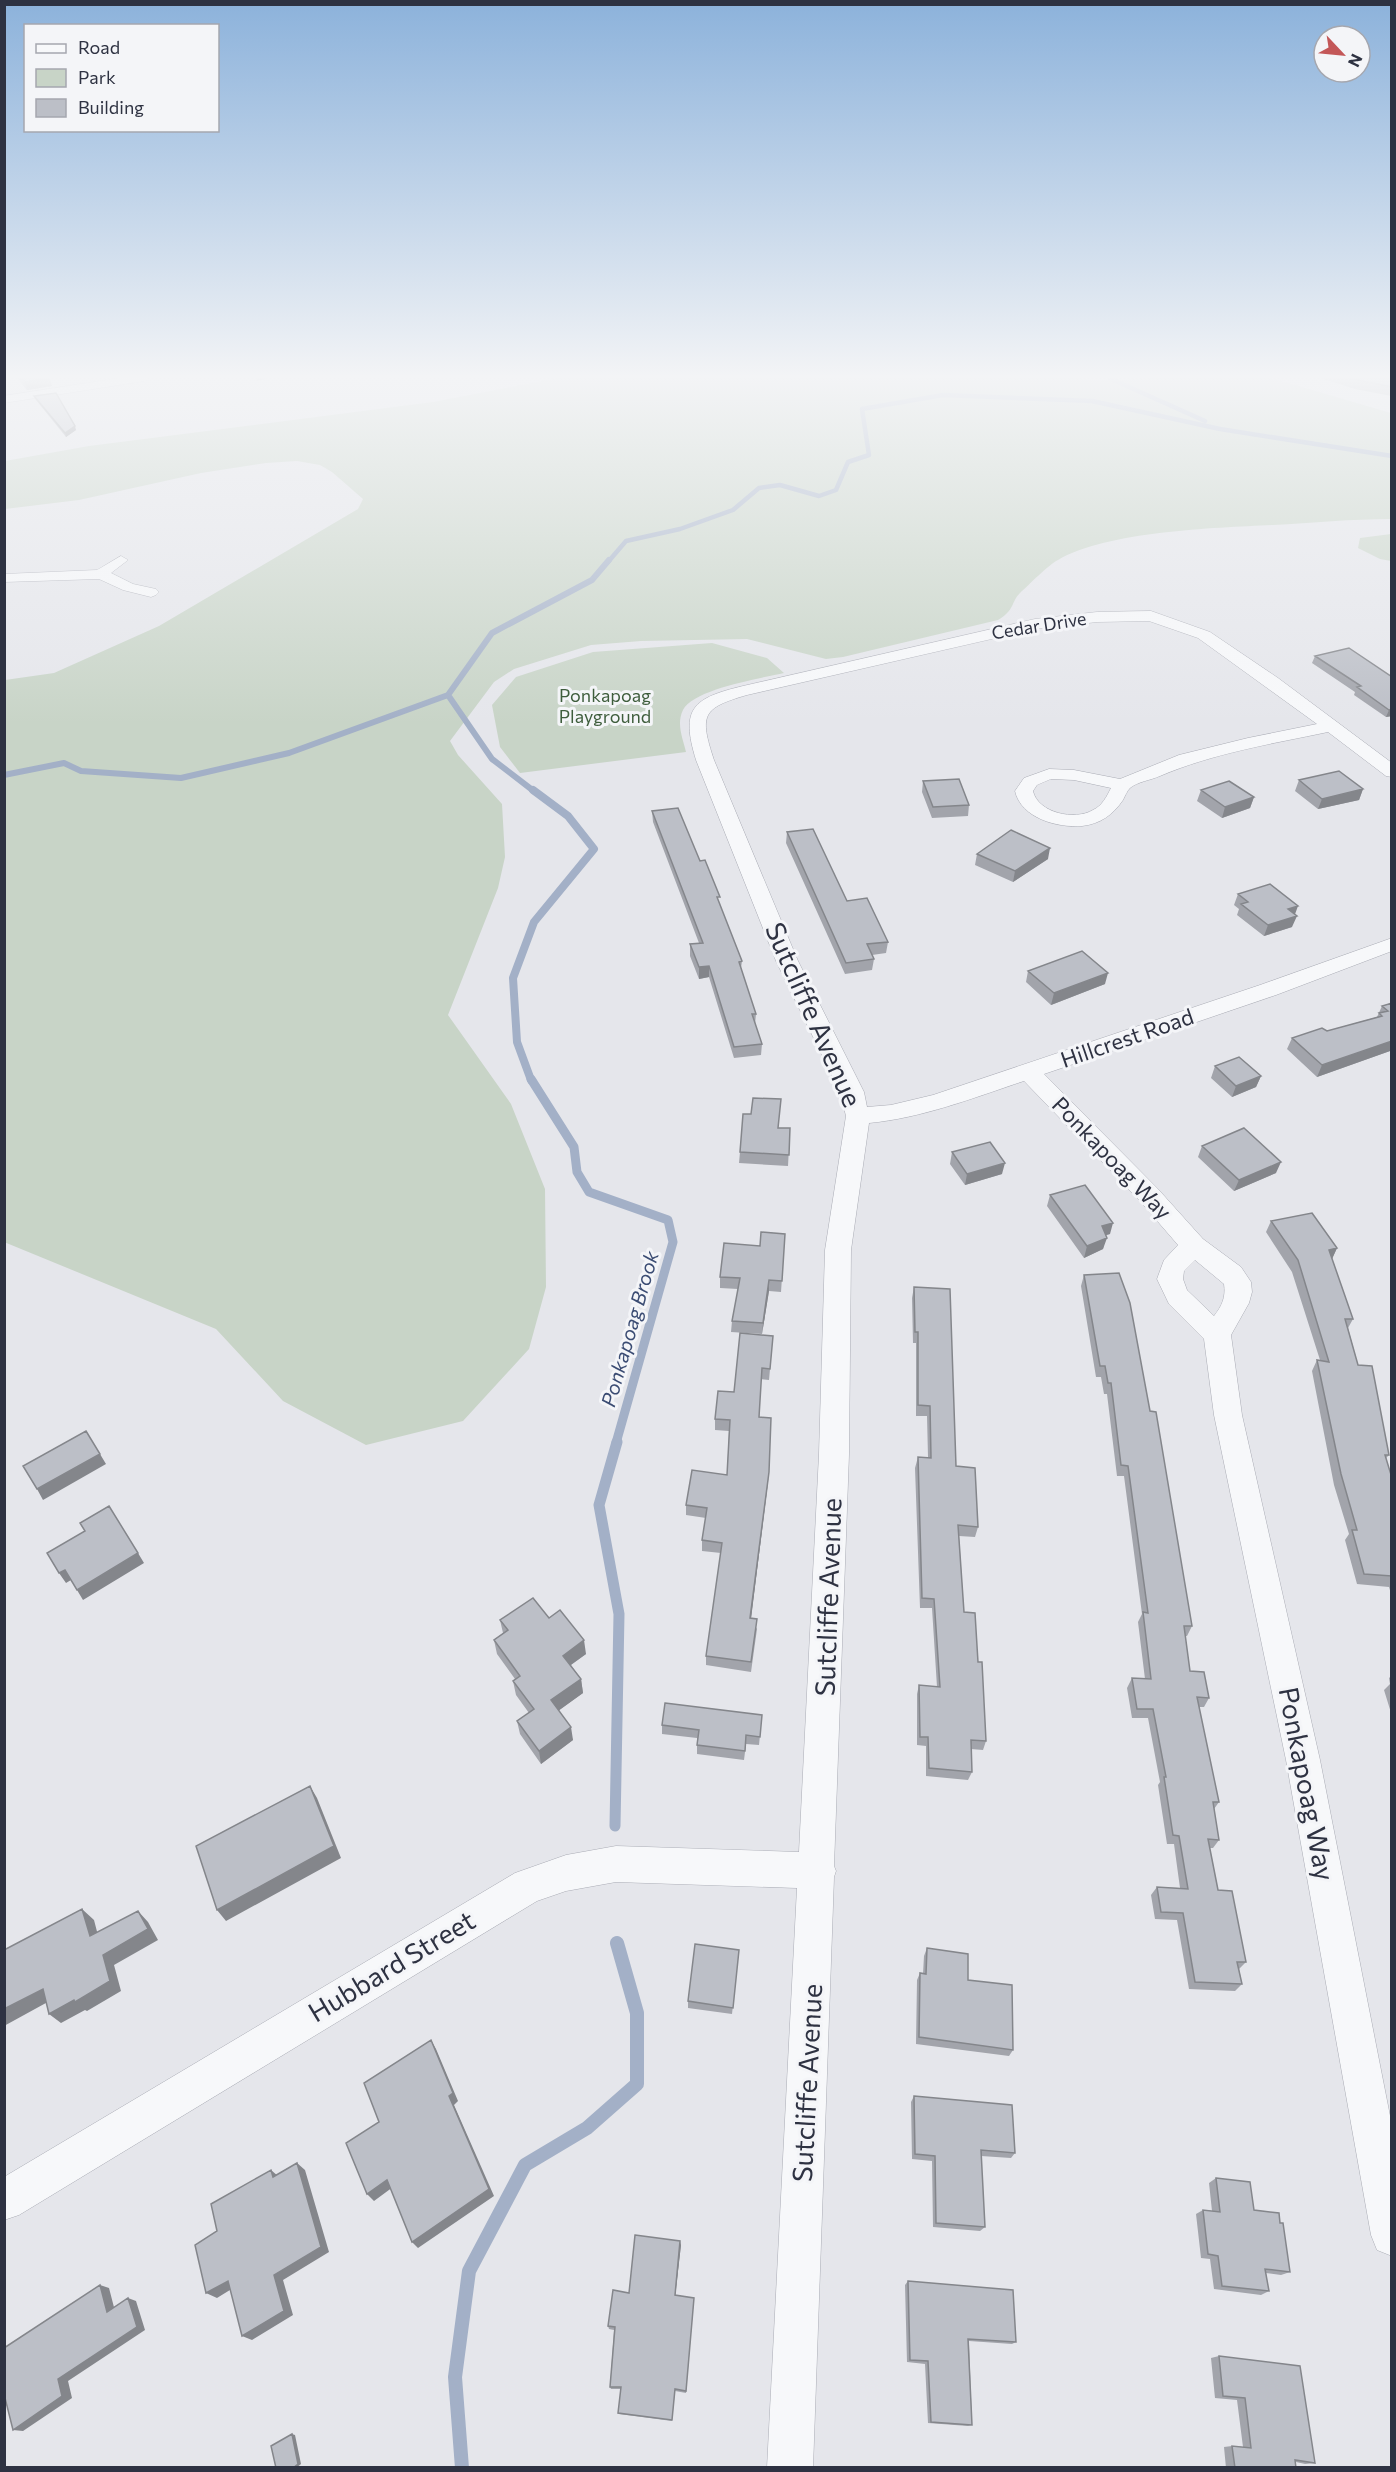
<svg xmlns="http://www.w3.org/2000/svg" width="1396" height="2472" font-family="Commissioner,sans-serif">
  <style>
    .green { fill: #c8d4c7 }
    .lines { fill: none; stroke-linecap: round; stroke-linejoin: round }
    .stream-far5 { stroke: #a3b0c7; stroke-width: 4.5 }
    .stream-far4 { stroke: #a3b0c7; stroke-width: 6 }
    .stream-far3 { stroke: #a3b0c7; stroke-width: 8 }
    .stream-far2 { stroke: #a3b0c7; stroke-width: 9 }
    .stream-far1 { stroke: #a3b0c7; stroke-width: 11 }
    .stream { stroke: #a3b0c7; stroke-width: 14 }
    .street-casing { stroke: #aaacb5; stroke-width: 1 }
    .street { fill: #f7f8fa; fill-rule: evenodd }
    .wall { fill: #a2a4ab }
    .shaded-wall { fill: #84868b }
    .building { fill: #bcbfc7; stroke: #84868b; stroke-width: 1.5 }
    .labels { text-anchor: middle; stroke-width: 6; stroke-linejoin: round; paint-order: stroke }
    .far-street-label { font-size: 18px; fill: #2e3242; stroke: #f4f5f8 }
    .far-park-label { font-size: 18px; fill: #3e5d3c; stroke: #f4f5f8 }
    .far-water-label { font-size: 20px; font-style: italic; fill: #3b4c73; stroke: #f4f5f8 }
    .street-label { font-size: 22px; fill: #2e3242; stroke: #f4f5f8 }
    .near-street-label { font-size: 27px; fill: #2e3242; stroke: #f4f5f8 }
  </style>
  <rect width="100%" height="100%" fill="#e5e6eb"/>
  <path class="green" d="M558,378H1077L1100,381L1150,378H1271L1391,413V519C1352,519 1312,523 1273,525C1214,528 1108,531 1058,560C1048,565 1029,585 1020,593C1010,603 1016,609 998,620L843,657L826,659L747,639L641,641L591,645L514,669L494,682L450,741L458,755L502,804L505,857L498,888L448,1015L511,1104L545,1189L546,1287L529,1349L463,1421L366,1445L283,1401L216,1329L4,1242L5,680L54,673L159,626L358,509L363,499L332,472L320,465L297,461L266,463L201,473L79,500L5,509V461L89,446L433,402Z
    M1391,534V561L1380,559L1358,548L1360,538Z
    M712,643L767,658L784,673C762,678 693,689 683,710C676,724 683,739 686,752L520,773L500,747L492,705L516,677L593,652Z"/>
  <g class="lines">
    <path class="stream-far5" d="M1109,378L1205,421
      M608,562L626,541L680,529L733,510L759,488L780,485L819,496L836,490L848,462L869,455L862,409L943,395L1092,401L1220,429L1392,456"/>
    <path class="stream-far4" d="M4,775L64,763L81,771L181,778L289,753L448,695
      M535,792L492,759L448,695L492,633L592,580L609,560"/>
    <path class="stream-far3" d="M531,1080L517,1042L513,978L534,922L594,849L568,816L533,790"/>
    <path class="stream-far2" d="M531,1079L574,1147L577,1172L589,1192L668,1220L673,1242L616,1443"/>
    <path class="stream-far1" d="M615,1826L619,1614L599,1505L617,1442"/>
    <path class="stream" d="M462,2468L455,2377L469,2271L525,2165L587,2128L637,2084V2013L617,1943"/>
    <defs>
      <path id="street" d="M120,378H150L144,381L4,403V396Z
        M121,556L128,560L111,573L133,584L156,589L159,592L156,595L151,597L123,590L99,579L4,582V574L97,570Z
        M1151,611L1210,632L1278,678L1392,763V777L1386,776L1328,732C1271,744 1214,753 1160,776C1151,780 1137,782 1130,788C1127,791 1125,796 1123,800C1113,815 1100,824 1082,826C1057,828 1021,818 1015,791L1024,778L1049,769L1074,770L1120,779L1179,755L1248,738L1317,724L1198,638L1149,621L1097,622L1035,629L747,695C702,708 699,715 714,760L798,961L864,1092L867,1107L891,1105L933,1095L1260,985L1392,938V951L1276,995L1044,1074L1158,1189L1203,1239L1241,1267L1251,1282L1252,1292L1249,1303L1231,1335L1242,1415L1320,1760L1392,2126V2256L1377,2250L1371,2235L1286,1760L1214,1415L1204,1339L1169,1304L1157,1279L1164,1260L1178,1245L1140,1201L1024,1081C973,1098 922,1118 869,1123L851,1250L849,1454L834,1866L836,1871L834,1877L813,2468H767L797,1888L616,1882L566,1891L537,1901L19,2215L4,2220V2177L515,1873L566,1855L616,1846L799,1852L819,1454L825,1250L846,1116L840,1092L776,961L696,760C680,708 693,698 743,686L1035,619L1097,612ZM1051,779L1074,780L1111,788C1107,796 1102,806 1093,810C1075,821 1038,813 1033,791L1037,785ZM1195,1260L1224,1284C1226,1297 1222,1306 1214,1316L1187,1290L1183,1279L1184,1271Z"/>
    </defs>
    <use href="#street" class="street-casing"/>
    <use href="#street" class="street"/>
  </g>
  <path class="wall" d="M17,378H49L52,386L27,390Z
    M1320,378H1392L1391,396L1355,389Z
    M34,396L76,430L66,437L36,400Z
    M1315,656L1392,677V716L1386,717L1354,695L1355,692L1312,663Z
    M1299,780L1363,789L1359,800L1318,809L1295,791Z
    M923,781L969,805L968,816L932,818L922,792Z
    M1201,790L1254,797L1250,808L1222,818L1197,801Z
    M652,811L720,905L742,961L741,968L756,1014L755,1024L762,1044L761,1055L734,1058L709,977L699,979L690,956V944L699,943L653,822Z
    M787,832L847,901L888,942L886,953L872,955L874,959L872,970L845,974L786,843Z
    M977,854L1048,859L1013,882L975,865Z
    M1238,894L1292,927L1264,936L1237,915L1239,909L1234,905Z
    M1028,971L1105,984L1051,1005L1026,982Z
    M1392,1003V1053L1390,1051L1317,1077L1287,1049L1292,1038L1327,1031L1377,1017L1382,1006Z
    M1215,1066L1261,1076L1256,1087L1232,1097L1211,1078Z
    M779,1128H790L788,1166L739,1163L740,1152Z
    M1202,1146L1276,1173L1234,1191L1198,1157Z
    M952,1152L1002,1174L965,1185L950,1164Z
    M1050,1195L1110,1234L1106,1235L1103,1249L1084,1258L1047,1206Z
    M1271,1221L1337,1248L1332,1259L1353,1319L1348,1328L1358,1365L1389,1455L1386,1458L1392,1478V1597L1389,1587L1357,1584L1345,1540L1349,1534L1334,1485L1312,1371L1317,1360H1320L1292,1272L1266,1232Z
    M785,1234L781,1292L769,1291L762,1334L731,1332L732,1321L738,1289L720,1288V1277L760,1246Z
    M1084,1275L1150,1411L1192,1626L1187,1636H1185L1190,1671L1209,1698L1204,1707H1199L1219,1802L1214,1809L1219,1840L1213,1848H1210L1218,1890L1246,1962L1239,1969L1242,1984L1235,1991L1189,1989L1177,1920L1155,1919L1151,1895L1157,1887L1180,1888L1174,1844H1167L1158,1785L1160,1782L1148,1718H1132L1127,1688L1132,1678L1145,1679L1138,1622L1142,1614L1124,1476H1117L1107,1394H1104L1101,1377H1096L1081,1286Z
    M914,1287L956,1466L978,1527L975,1537L959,1536L964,1612L978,1662L986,1741L983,1750L971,1749L972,1772L968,1780L926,1776V1746L917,1745V1694L919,1685L937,1687L932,1608H920L915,1468L918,1457H928L927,1416H916V1343H913L912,1298Z
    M772,1347L769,1380L761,1379L759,1417L768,1482L751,1618L757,1629L751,1672L706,1665V1656L721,1553L702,1551V1540L706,1518L686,1515V1505L727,1475L729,1431L715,1430V1419L734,1392Z
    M549,1618L586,1654L571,1665L581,1679L583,1693L559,1710L573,1740L541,1764L520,1734L517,1721L529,1713L516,1695L513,1681L515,1679L497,1654L494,1640L503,1633L500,1620Z
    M1392,1675V1716L1384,1690L1390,1684L1389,1678Z
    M762,1715L759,1745L746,1744L744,1760L697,1754V1738L662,1734V1725Z
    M927,1948L968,1980L1013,2050L1009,2056L916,2044L917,1980L920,1973L923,1974L924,1956Z
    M739,1950L732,2014L688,2008V2001Z
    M914,2096L1015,2153L1011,2158L981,2156L985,2227L980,2231L933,2227L932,2161L912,2159L911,2102Z
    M1216,2178L1254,2210L1280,2223L1290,2272L1281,2275L1266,2273L1269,2291L1261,2295L1214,2289L1210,2259L1201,2258L1196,2214L1203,2210L1212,2211L1209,2183Z
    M681,2245L675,2295L694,2298L686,2393L675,2391L672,2421L619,2414L618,2413L621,2389H611L610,2387L614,2330L609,2329L608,2326L629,2293Z
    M908,2281L1016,2342L1012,2344L969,2341L972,2425L968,2426L928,2423L925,2364L907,2362L905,2285Z
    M1219,2356L1315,2463L1305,2464L1296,2462V2468H1226L1224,2447L1232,2446L1243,2447L1237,2400L1215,2398L1211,2358Z"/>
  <path class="shaded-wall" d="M49,378L52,386L27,390L25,382Z
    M256,378H268L257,381Z
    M75,426L76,430L66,437L65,433Z
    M1392,709V716L1386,717L1389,710Z
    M1363,789L1359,800L1318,809L1322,799Z
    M1254,797L1250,808L1222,818L1225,807Z
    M1050,848L1048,859L1013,882L1015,871Z
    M1298,906L1294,917L1297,916L1292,927L1264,936L1268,925L1288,909Z
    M709,966V977L699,979V967Z
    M1108,973L1105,984L1051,1005L1054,993Z
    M1392,1041V1047L1390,1051L1317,1077L1322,1065Z
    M1261,1076L1256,1087L1232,1097L1236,1086Z
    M1281,1162L1276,1173L1234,1191L1239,1180Z
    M1005,1163L1002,1174L965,1185L967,1174Z
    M1113,1223L1110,1234L1099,1237L1102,1226Z
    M1107,1238L1103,1249L1084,1258L1087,1246Z
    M1337,1248L1332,1259L1329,1250Z
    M769,1280V1291L762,1334L763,1323Z
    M100,1454L106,1464L43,1500L37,1489Z
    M769,1472L768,1482L750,1627V1618Z
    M138,1553L144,1563L83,1600L77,1590Z
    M65,1570L71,1580L66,1583L59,1573Z
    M584,1640L586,1654L565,1669L563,1656Z
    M581,1679L583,1693L554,1714L551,1700Z
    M571,1727L573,1740L541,1764L539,1751Z
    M310,1786L317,1798L341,1858L226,1921L217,1910Z
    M82,1909L94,1920L101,1947L90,1936Z
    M138,1911L148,1922L158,1940L114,1965L121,1991L87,2011L85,2010L61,2023L49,2014L103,1955Z
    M43,1989L55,1998L4,2026V2009Z
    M431,2040L436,2049L458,2101L454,2105L494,2196L418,2248L412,2242L449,2096Z
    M297,2163L305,2170L329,2252L283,2280L293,2315L252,2340L242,2336L274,2275Z
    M271,2170L279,2177H273Z
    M387,2180L393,2187L374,2201L367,2194Z
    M680,2241L681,2245L675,2298V2295Z
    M228,2281L238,2285L217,2298L206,2293Z
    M100,2285L109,2288L116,2315L107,2312Z
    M128,2298L136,2301L145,2330L68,2381L72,2398L23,2431L13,2430L58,2379Z
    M292,2434L295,2435L301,2464L296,2468H293Z"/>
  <path class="building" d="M22,378H47L25,382Z
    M1351,378H1392V387L1358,380Z
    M56,393L75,426L65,433L34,396Z
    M1349,648L1392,677V709L1389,710L1357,687L1361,686L1315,656Z
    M1339,771L1363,789L1322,799L1299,780Z
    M959,779L969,805L933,807L923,781Z
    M1229,781L1254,797L1225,807L1201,790Z
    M678,808L700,861L705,860L720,897H717L742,961L739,962L756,1014H752L762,1044L734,1047L709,966L699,967L690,944L703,943L652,811Z
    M813,829L847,901L867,898L888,942L867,944L874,959L846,963L787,832Z
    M1011,830L1050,848L1015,871L977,854Z
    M1270,884L1298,906L1288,909L1297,916L1268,925L1241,904L1248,902L1238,894Z
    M1082,951L1108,973L1054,993L1028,971Z
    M1392,1003V1041L1322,1065L1292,1038L1322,1028L1327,1031L1382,1016L1379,1013L1388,1011L1382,1006Z
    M1239,1057L1261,1076L1236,1086L1215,1066Z
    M753,1098L781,1099L778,1128H790L789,1155L740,1152L743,1114H751Z
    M1244,1128L1281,1162L1239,1180L1202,1146Z
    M990,1142L1005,1163L967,1174L952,1152Z
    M1085,1185L1113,1223L1102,1226L1107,1238L1087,1246L1050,1195Z
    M1312,1213L1337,1248L1329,1250L1353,1319H1345L1358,1365L1372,1366L1389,1455H1385L1392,1478V1576L1364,1574L1352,1530H1357L1341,1474L1317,1360L1329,1362L1298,1260L1271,1221Z
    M761,1232L785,1234L782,1281L769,1280L763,1323L732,1321L740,1278L720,1277L724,1243L760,1246Z
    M1119,1273L1130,1303L1150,1411L1156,1412L1192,1626H1184L1190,1671L1204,1672L1209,1698L1197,1697L1219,1802H1213L1219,1840L1208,1839L1218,1890L1232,1891L1246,1962H1237L1242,1984L1195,1982L1183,1913L1161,1912L1157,1887L1188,1889L1179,1836L1173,1835L1164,1777H1166L1153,1709H1137L1132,1678L1151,1679L1143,1612L1148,1613L1128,1466L1121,1465L1111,1383H1108L1105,1366H1100L1084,1275Z
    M914,1287L950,1289L956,1466L975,1468L978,1527L958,1525L964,1612L975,1613L978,1662H982L986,1741L971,1740L972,1772L929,1768L928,1737H920L919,1685L940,1687L934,1599L922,1598L918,1457L931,1458L930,1406L918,1405V1332H915Z
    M740,1333L773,1336L770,1369L762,1368L759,1417L771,1418L769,1472L750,1618L757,1619L751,1662L706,1656L722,1543L702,1540L707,1508L686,1505L692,1470L727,1475L730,1420L715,1419L718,1391L734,1392Z
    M86,1431L100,1454L37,1489L23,1466Z
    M109,1506L138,1553L77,1590L65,1570L59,1573L47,1553L85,1531L80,1523Z
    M533,1598L549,1618L560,1610L584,1640L563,1656L581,1679L551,1700L571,1727L539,1751L517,1721L534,1709L513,1681L520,1676L494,1640L508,1630L500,1620Z
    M665,1703L762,1715L760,1737L746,1735L745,1751L697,1745L699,1730L662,1725Z
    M310,1786L334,1846L217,1910L196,1846Z
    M82,1909L90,1936L138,1911L148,1929L103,1955L110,1981L75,2002L74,2000L49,2014L43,1989L4,2009V1950Z
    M695,1944L739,1950L733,2008L688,2001Z
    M927,1948L968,1954V1980L1012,1985L1013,2050L919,2037L920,1973L926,1974Z
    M431,2040L453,2093L449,2096L489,2189L412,2242L387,2180L367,2194L346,2143L379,2122L364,2083Z
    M914,2096L1012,2105L1015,2153L981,2150L985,2227L936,2223L935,2156L915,2154Z
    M297,2163L321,2247L274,2275L284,2311L242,2336L228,2281L206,2293L195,2245L217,2231L211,2204L271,2170L273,2177Z
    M1216,2178L1250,2182L1254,2210L1279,2213L1280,2223H1283L1290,2272L1265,2269L1269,2291L1222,2286L1218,2256L1208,2254L1203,2210L1220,2212Z
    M635,2235L680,2241L675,2295L694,2298L686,2391L675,2389L672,2420L618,2413L621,2387H610L615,2327L608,2326L613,2290L629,2293Z
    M908,2281L1013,2290L1016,2342L968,2339L972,2425L931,2422L928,2361L910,2360Z
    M100,2285L107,2312L128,2298L137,2327L58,2379L62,2396L13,2430L4,2394V2348Z
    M1219,2356L1300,2366L1315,2463L1295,2460L1296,2468H1235L1232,2446L1251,2448L1245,2398L1223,2396Z
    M292,2434L298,2464L293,2468H276L271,2446Z"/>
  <linearGradient id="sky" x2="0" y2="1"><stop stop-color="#8cb2db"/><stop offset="0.52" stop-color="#f3f4f6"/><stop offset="1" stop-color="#f3f4f6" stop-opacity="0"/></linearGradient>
  <rect width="1396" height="724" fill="url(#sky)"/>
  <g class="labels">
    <g class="far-street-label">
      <text transform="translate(1039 626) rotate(-9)" y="6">Cedar Drive</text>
    </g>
    <g class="far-park-label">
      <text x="605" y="702">Ponkapoag<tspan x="605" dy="21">Playground</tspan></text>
    </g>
    <g class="far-water-label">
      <text transform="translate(630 1329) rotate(-74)" y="7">Ponkapoag Brook</text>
    </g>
    <g class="street-label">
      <text transform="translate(1127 1038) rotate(-19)" y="8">Hillcrest Road</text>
      <text transform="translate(1112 1158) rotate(46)" y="8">Ponkapoag Way</text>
    </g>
    <g class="near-street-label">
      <text transform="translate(813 1015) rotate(66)" y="9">Sutcliffe Avenue</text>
      <text transform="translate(829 1597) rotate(-88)" y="9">Sutcliffe Avenue</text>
      <text transform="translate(1306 1784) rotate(79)" y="9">Ponkapoag Way</text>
      <text transform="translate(392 1967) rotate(-31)" y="9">Hubbard Street</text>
      <text transform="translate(808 2083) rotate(-87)" y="9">Sutcliffe Avenue</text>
    </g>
  </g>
  <rect width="1396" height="2472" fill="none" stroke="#2e3242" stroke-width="12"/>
  <rect x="24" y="24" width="195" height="108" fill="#f4f5f8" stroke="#a5a7af" stroke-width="1.5"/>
  <rect x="36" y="44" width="30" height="9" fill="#f7f8fa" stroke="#a5a7af" stroke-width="1.5"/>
  <text x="78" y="54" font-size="18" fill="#2e3242">Road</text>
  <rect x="36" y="69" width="30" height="18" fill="#c8d4c7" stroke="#a5a7af" stroke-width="1.5"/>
  <text x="78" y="84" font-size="18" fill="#2e3242">Park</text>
  <rect x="36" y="99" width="30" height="18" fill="#bcbfc7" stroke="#a5a7af" stroke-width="1.5"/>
  <text x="78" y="114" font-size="18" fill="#2e3242">Building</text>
  <g transform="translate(1342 54) rotate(116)"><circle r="28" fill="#f4f5f8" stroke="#a5a7af" stroke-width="1.5"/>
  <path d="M0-4.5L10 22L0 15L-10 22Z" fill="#c35758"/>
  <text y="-9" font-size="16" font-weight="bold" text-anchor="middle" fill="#2e3242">N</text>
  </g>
</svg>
